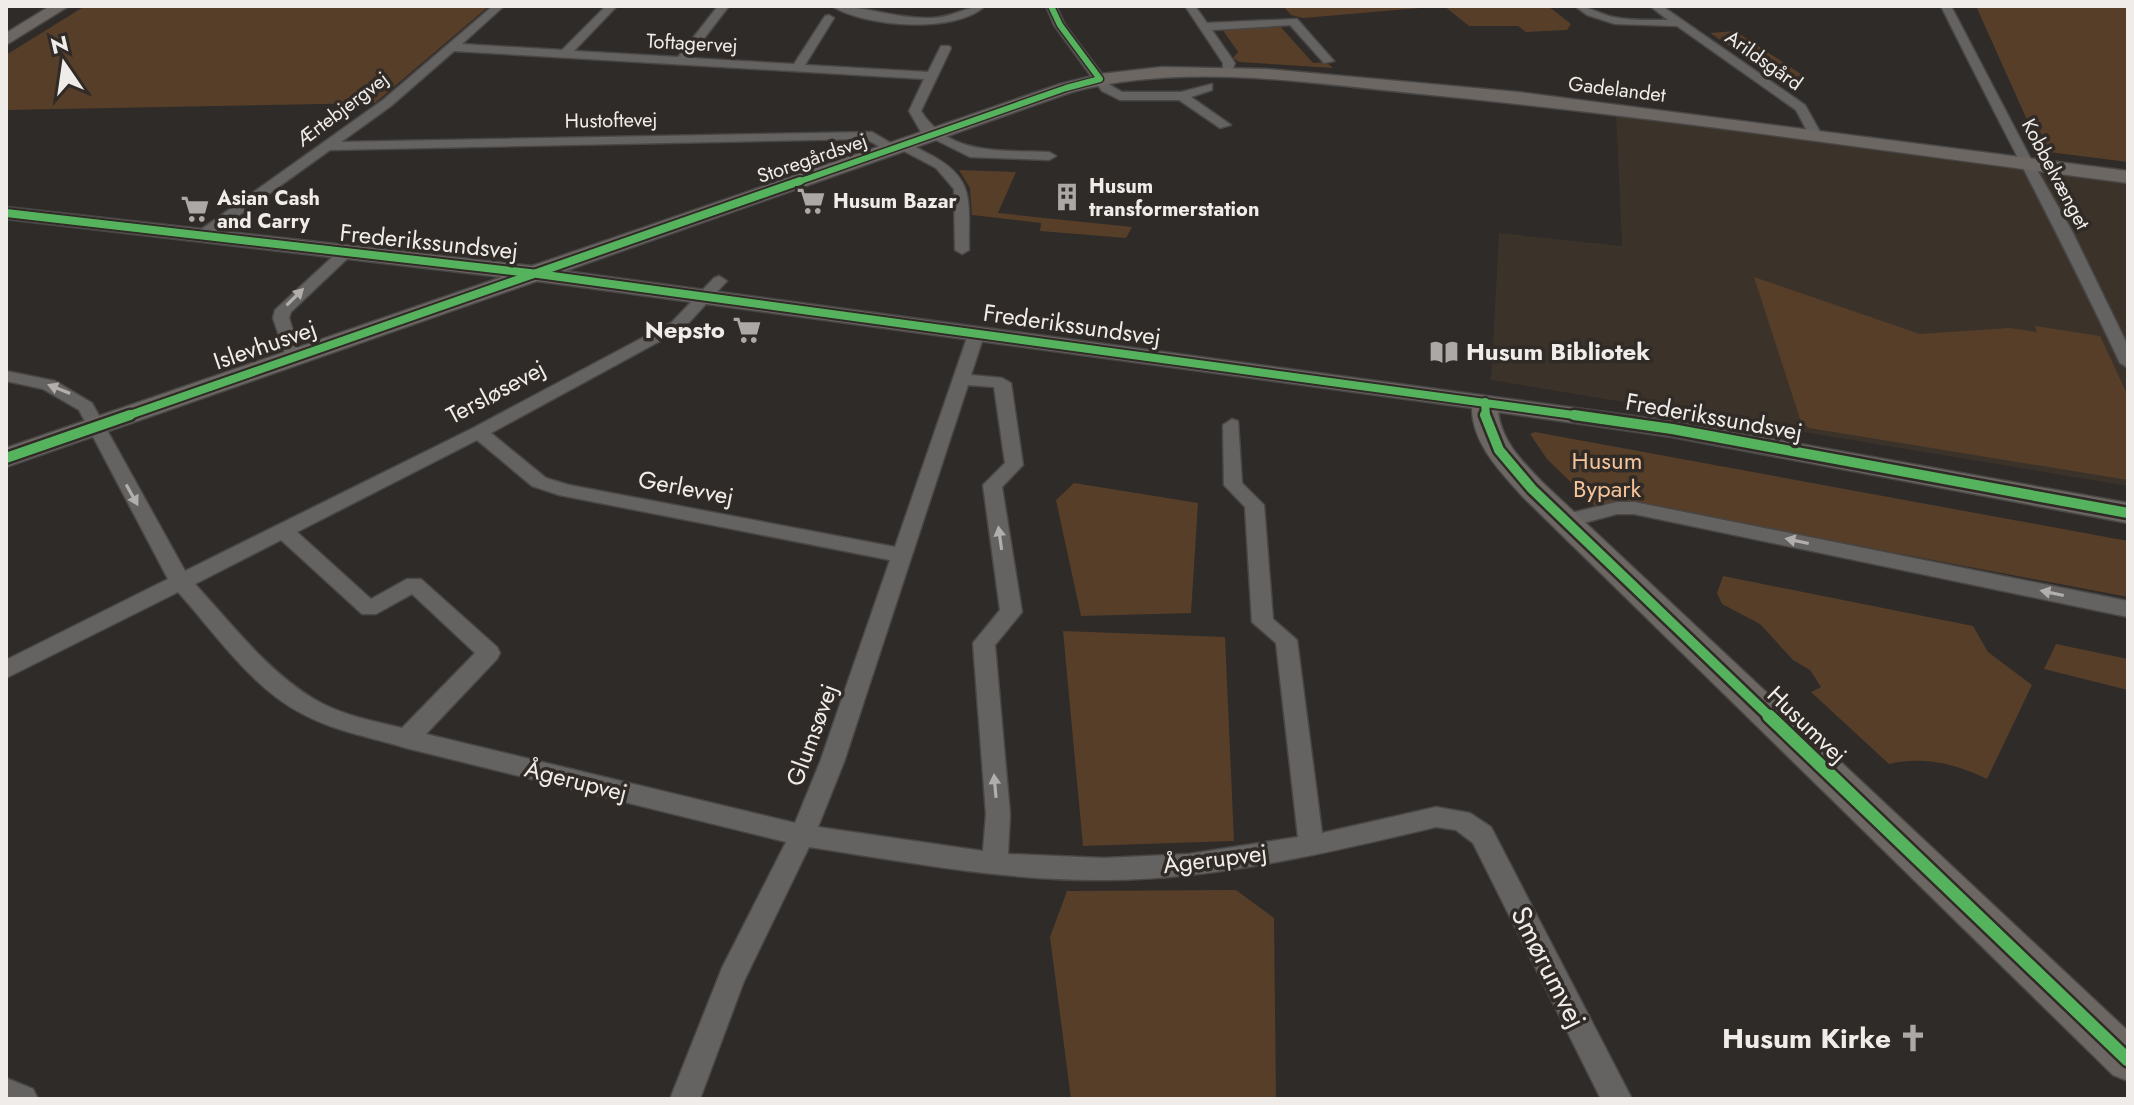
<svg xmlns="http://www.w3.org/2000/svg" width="2134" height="1105" font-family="Jost,sans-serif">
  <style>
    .built { fill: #3b322a }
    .green { fill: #573e29 }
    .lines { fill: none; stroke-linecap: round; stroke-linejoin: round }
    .street-casing { stroke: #494746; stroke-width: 3 }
    .secondary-casing { stroke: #494746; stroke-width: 3 }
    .street { fill: #656362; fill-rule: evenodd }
    .secondary { fill: #6c6763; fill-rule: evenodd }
    .cycleway-far3-casing { stroke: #302b27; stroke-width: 9 }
    .cycleway-far2-casing { stroke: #302b27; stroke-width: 12 }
    .cycleway-far1-casing { stroke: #302b27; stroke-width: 15 }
    .cycleway-casing { stroke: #302b27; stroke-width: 18 }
    .cycleway-far3 { stroke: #56b35d; stroke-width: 6 }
    .cycleway-far2 { stroke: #56b35d; stroke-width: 8 }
    .cycleway-far1 { stroke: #56b35d; stroke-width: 10 }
    .cycleway { stroke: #56b35d; stroke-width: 13 }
    .oneway { fill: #b1aeac }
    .labels { text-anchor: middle; stroke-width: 7; stroke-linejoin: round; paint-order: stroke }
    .far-street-label { font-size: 20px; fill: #efece9; stroke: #302b27 }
    .far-poi-label { font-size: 20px; font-weight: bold; fill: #efece9; stroke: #302b27; text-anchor: start }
    .street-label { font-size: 24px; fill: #efece9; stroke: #302b27 }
    .poi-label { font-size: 24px; font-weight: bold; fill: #efece9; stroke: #302b27; text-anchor: end }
    .park-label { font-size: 24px; fill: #f6c49b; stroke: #302b27 }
    .near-street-label { font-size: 28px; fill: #efece9; stroke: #302b27 }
    .near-poi-label { font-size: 28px; font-weight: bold; fill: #efece9; stroke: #302b27; text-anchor: end }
  </style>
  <rect width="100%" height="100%" fill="#2e2b29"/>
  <path class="built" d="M1616,113L2128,184V486L1491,380L1499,233L1622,246Z"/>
  <path class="green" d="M85,6H489L375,103L6,110V55Z
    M1283,6H1548L1571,24L1567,30L1526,32L1518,26H1469L1444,6L1303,18L1291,15Z
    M1976,6H2128V162L2041,151Z
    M1279,25L1313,63L1326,62L1333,68L1239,62L1233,58L1238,52L1222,29Z
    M1735,31L1804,76L1778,79L1710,33Z
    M959,170L1016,172L998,213L1132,227L1126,238L1040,231L1041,223L972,215L970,188Z
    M1754,277L1920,334L2009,328L2037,332L2035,326L2100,336L2128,396V480L1809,428L1801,422Z
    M1535,432L2128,541V597L1643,505L1618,502L1595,506L1547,459L1530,434Z
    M1074,483L1198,503L1191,613L1081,616L1056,500Z
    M1723,576L1973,626L1988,652L2032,685L1987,779C1954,763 1922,756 1889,764L1811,692L1821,687L1810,670L1793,660L1760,624L1722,604L1717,593Z
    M1063,631L1225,637L1234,841L1083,846Z
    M2056,644L2128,659V690L2044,669Z
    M1236,890L1274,918L1276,1099H1071L1050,937L1067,891Z"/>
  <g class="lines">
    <defs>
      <path id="street" d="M493,6H504L462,44L562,50L606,6H617L574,51L678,57L718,6H729L689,58L794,64L825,16L829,15L834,18L805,65L928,72L941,46H949L951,48L921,111C949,156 1001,150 1049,152L1056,156L1049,160L970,157L934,139H925L909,111L924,79L454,51L391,106L341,142L872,132L896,146L897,142C908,141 917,148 927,153C977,178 968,201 969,250L962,254L955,250L954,189L936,168L898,148L897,152C883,154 875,140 862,139L330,150L206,239H196V233L383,100Z
        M832,6C865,6 897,19 931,18C951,18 967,6 985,6C956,34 864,27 832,6Z
        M1046,6H1056L1065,25L1110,85L1122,92H1181L1212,84V90L1191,97L1231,125L1220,128L1179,100H1120L1102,91L1054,25Z
        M1185,6H1195L1207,23L1297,19L1334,61L1324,63L1290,25L1212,30L1235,63L1231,74H1223V63Z
        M1575,6C1589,6 1599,14 1613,17C1631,21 1650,20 1668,20L1650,6H1662L1805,105L1823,137L1812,140L1796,110L1677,26L1615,24L1587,15Z
        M1941,6H1951L2033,163L2072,231L2128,346V368L2120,363C2063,242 2000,125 1941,6Z
        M345,249L352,253L350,256L291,312L289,318L301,356L299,360H287L273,318L275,310L340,250Z
        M719,276L727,281L684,328L491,433L546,478L569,485L895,547L969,332L971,329H983L985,332L971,375L1002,378L1011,383L1023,465L1002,487L1022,612L995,645L1010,814L1008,854L1104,858L1189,854L1298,837L1276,643L1252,622L1245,507L1224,485L1223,425L1232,419L1238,421L1242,483L1264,505L1273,619L1297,640L1322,833L1436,807L1470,813L1491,827L1632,1099H1601L1473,843L1456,830L1436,827C1327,853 1218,879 1105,880C1006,881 907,862 809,847L744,981L700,1099H670L722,968L786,842L406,748C371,737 333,731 301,713C251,687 215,633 178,592L6,678V660L168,579L79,410L43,389L6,381V371L55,381L92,403L185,571L473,428L672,322L714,278ZM968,385L994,387L1005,463L983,485L1000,610L973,643L986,814L983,851L818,827L844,762ZM477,440L532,486L559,495L890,560L820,762L795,823L426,734L497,659L500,653L497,647L421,579H407L371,599L297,532ZM281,540L362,614H376L412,594L475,653L402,728C373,721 340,715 314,699C267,671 232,624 195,584Z
        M1617,502H1634L2128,601V617L1634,514H1617L1565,528L1555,521L1558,516Z
        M6,1078L33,1089L38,1099H6Z"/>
      <path id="secondary" d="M50,6H69L6,45V33Z
        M1162,67L1267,69L1518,92L2128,171V183C1893,152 1657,117 1421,94C1307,83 1185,62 1072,92L565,271L1672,421L2128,503V523L1672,437L1498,412C1502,442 1522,461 1542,482L2128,1031V1081L2113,1075L1522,496C1500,471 1472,443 1472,408L537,281L6,467V448L502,277L6,219V207L532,266L1060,84L1100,74Z"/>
    </defs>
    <use href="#street" class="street-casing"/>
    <use href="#secondary" class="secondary-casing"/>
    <use href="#street" class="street"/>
    <use href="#secondary" class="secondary"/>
    <defs>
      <path id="cycleway-far3" d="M795,183L1066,88L1100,79L1060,25L1051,6"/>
      <path id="cycleway-far2" d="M6,213L538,274L1588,417
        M1485,402L1486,417
        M124,417L800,181"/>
      <path id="cycleway-far1" d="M1485,415L1499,450L1532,489L1771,718
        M1574,415L1672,429L2128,513
        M6,458L130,415"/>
      <path id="cycleway" d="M1769,716L2128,1060"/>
    </defs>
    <use href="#cycleway-far3" class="cycleway-far3-casing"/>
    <use href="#cycleway-far2" class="cycleway-far2-casing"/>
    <use href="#cycleway-far1" class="cycleway-far1-casing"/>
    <use href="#cycleway" class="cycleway-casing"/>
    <use href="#cycleway-far3" class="cycleway-far3"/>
    <use href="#cycleway-far2" class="cycleway-far2"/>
    <use href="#cycleway-far1" class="cycleway-far1"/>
    <use href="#cycleway" class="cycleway"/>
  </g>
  <defs><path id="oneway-solid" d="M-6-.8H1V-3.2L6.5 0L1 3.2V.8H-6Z" transform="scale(2)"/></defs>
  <g class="oneway">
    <use href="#oneway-solid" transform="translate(295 297) rotate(-45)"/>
    <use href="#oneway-solid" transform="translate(59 389) rotate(-158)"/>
    <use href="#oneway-solid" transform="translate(132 495) rotate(61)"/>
    <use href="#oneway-solid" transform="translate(1000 538) rotate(-98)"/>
    <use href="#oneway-solid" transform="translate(1797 541) rotate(-168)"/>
    <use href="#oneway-solid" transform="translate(2052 593) rotate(-168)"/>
    <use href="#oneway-solid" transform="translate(995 786) rotate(-95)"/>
  </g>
  <defs>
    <symbol id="building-bare" viewBox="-9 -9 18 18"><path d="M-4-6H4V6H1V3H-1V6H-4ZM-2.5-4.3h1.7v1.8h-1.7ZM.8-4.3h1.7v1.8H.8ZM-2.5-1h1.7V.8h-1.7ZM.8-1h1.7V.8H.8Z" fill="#aba8a6" stroke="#302b27" stroke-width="2.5" paint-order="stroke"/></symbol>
    <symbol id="supermarket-bare" viewBox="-9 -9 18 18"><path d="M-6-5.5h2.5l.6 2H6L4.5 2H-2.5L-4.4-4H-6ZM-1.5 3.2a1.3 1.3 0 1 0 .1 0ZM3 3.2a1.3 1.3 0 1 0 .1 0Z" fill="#aba8a6" stroke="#302b27" stroke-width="2.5" paint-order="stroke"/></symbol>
    <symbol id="library-bare" viewBox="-9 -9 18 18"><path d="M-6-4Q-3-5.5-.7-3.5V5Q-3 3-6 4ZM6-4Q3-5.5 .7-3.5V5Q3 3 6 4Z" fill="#aba8a6" stroke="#302b27" stroke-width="2.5" paint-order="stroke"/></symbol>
    <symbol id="church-bare" viewBox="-9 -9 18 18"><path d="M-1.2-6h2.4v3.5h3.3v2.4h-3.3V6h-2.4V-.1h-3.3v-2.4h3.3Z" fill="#aba8a6" stroke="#302b27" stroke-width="2.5" paint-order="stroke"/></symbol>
  </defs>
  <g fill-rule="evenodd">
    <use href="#building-bare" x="1047" y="177" width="40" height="40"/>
    <use href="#supermarket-bare" x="791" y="181" width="40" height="40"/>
    <use href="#supermarket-bare" x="175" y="189" width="40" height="40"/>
    <use href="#supermarket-bare" x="727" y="310" width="40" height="40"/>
    <use href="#library-bare" x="1424" y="332" width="40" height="40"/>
    <use href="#church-bare" x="1893" y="1018" width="40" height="40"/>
  </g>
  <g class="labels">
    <g class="far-street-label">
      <text transform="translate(692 43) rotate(3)" y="7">Toftagervej</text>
      <text transform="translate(1764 60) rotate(35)" y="7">Arildsgård</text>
      <text transform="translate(1617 89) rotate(7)" y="7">Gadelandet</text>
      <text transform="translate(342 109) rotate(-37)" y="7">Ærtebjergvej</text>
      <text transform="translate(611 120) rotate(-1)" y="7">Hustoftevej</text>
      <text transform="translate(812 158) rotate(-19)" y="7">Storegårdsvej</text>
      <text transform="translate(2056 174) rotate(62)" y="7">Kobbelvænget</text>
    </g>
    <g class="far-poi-label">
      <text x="1089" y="193">Husum<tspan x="1089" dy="23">transformerstation</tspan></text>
      <text x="217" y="205">Asian Cash<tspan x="217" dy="23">and Carry</tspan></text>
      <text x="833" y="208">Husum Bazar</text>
    </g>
    <g class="street-label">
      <text transform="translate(429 242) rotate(6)" y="8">Frederikssundsvej</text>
      <text transform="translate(1072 325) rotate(8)" y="8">Frederikssundsvej</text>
      <text transform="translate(265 345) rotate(-19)" y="8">Islevhusvej</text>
      <text transform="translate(496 392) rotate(-28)" y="8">Tersløsevej</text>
      <text transform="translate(1714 417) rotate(10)" y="8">Frederikssundsvej</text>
      <text transform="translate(686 488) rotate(11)" y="8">Gerlevvej</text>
      <text transform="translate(1807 725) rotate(44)" y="8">Husumvej</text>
      <text transform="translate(812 735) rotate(-70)" y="8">Glumsøvej</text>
      <text transform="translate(576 781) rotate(14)" y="8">Ågerupvej</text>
      <text transform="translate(1215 859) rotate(-7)" y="8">Ågerupvej</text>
    </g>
    <g class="poi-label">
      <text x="725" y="338">Nepsto</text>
      <text x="1466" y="360" text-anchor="start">Husum Bibliotek</text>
    </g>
    <g class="park-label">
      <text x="1607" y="469">Husum<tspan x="1607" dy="28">Bypark</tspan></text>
    </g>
    <g class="near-street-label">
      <text transform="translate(1549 967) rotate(63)" y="10">Smørumvej</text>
    </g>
    <g class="near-poi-label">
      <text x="1891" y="1048">Husum Kirke</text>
    </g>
  </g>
  <rect width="2134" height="1105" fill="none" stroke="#efece9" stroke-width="16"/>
  <g transform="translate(64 64) rotate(347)" stroke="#302b27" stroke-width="6" paint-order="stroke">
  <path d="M0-6L14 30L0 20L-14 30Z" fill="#efece9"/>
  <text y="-12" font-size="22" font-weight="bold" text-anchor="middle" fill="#efece9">N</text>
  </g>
</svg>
